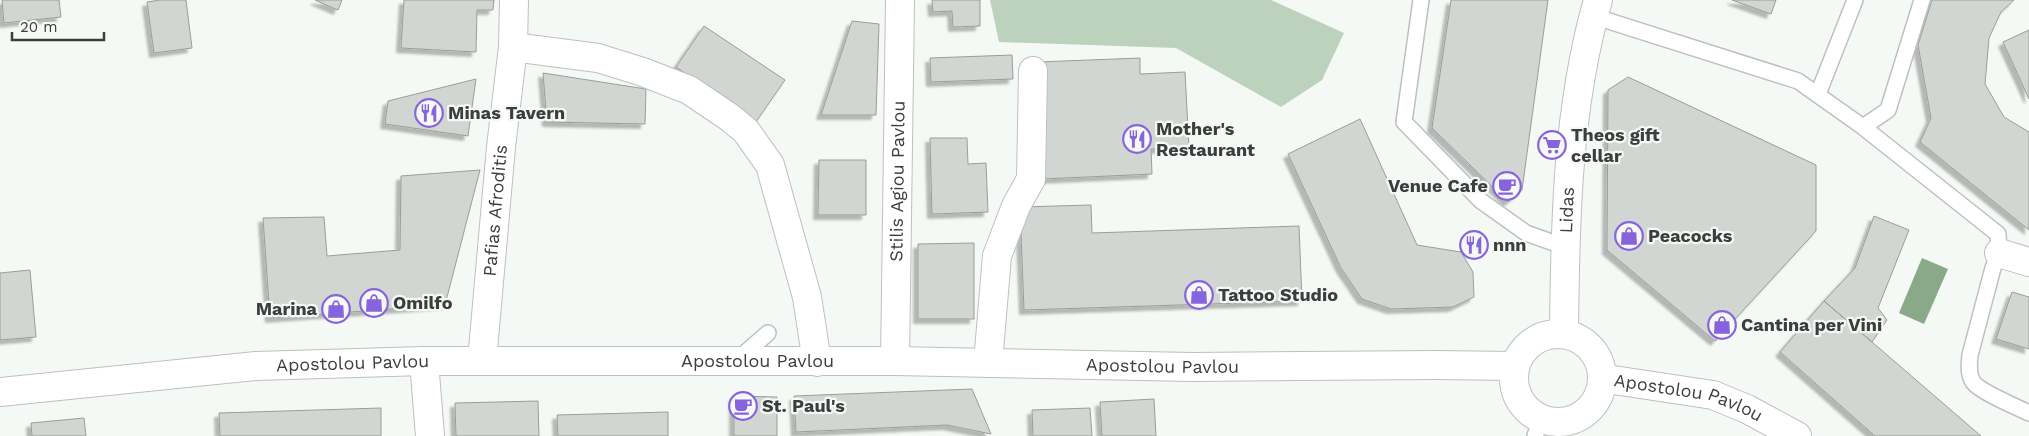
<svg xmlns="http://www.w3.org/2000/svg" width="2029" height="436" font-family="'Work Sans',sans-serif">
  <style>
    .green { fill: #bdd2bc }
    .water { fill: #8aa989 }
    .building { fill: #d2d6d2; stroke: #9a9e9a; filter: url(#shadow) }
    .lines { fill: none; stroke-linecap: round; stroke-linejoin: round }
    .lane-casing { stroke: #bdc0bd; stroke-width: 18 }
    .street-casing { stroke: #bdc0bd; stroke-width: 30 }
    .secondary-casing { stroke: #bdc0bd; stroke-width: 30 }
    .lane { stroke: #fff; stroke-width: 15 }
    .street { stroke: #fff; stroke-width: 28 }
    .secondary { stroke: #fff; stroke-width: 28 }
    .labels { text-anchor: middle; stroke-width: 4.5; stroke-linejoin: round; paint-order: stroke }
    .poi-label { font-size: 18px; font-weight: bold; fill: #3c3d3c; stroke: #f5f9f5; text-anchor: start }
    .street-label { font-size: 18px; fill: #3c3d3c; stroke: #f5f9f5 }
  </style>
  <defs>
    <filter id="shadow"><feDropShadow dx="-4.5" dy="4.5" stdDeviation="1" flood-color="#0004"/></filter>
  </defs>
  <rect width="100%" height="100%" fill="#f5f9f5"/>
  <path class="green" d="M990,0H1271L1344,33L1322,80L1281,107L1176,48L999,42Z"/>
  <path class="water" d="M1922,258L1948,269L1924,324L1899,313Z"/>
  <path class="building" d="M2,0H59L61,17L4,23Z
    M160,0H186L192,48L154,53L147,2Z
    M315,0H342L338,10Z
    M404,0H494L493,10H477L476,52L401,48Z
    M932,0H980V26L953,27L952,11L933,12Z
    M1451,0H1548L1522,190L1508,202L1432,128Z
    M1732,0H1776L1771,14Z
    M1932,0H2014L2001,12L1989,38L1985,84L2004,117L2029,132V230L1920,142L1931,118L1918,45Z
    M852,21L879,24L876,115H821Z
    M704,26L785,80L756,122L676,67Z
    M2029,30V99L2003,42Z
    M1012,55L1013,79L931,82L930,58Z
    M1140,58V74L1185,72L1189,148L1151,149L1152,174L1043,179L1038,62Z
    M543,73L646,89L645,124L547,122Z
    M1628,77L1816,165V231L1715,341L1607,250L1608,90Z
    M476,79L468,136L385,124L388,101Z
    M1360,119L1417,245L1461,252L1473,272L1474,297L1453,307L1391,309L1362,299L1341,268L1288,154Z
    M930,138H967L968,164L986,163L988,212L932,214Z
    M819,160H866V215H818Z
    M480,170L445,305L270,318L263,218L324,217L327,256L400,250L401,176Z
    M1091,205L1092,233L1299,226L1302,301L1024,310L1020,207Z
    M1874,216L1909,230L1878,308L1887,320L1872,342L1824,301L1855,268Z
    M974,243V319H918V244Z
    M30,270L36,337L0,340V273Z
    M2012,292L2029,297V349L1996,339Z
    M1824,301L1872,342L1981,436H1875L1780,352Z
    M972,389L991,434L947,425L796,432L794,396Z
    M734,396L777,397V436H734Z
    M1154,399L1156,436H1102L1100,402Z
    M538,401L539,436H456L455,403Z
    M381,408V436H220L219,413Z
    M1090,408L1092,436H1033L1032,410Z
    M668,412V436H558L557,415Z
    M84,418L86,436H32L31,423Z"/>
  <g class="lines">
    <defs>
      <path id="lane" d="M1421,0L1404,122L1481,201L1526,233L1565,247
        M1593,16L1798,81L1863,127L1998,234L1999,253L1993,268L1970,355C1969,364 1968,374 1973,382C1980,392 2017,407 2029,413
        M1818,94L1855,0
        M1863,127L1888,110L1922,0
        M737,360L768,333
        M1535,436L1541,420"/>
      <g id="street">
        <path d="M513,47L598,58L643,72L689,90L729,117L746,131L770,165L807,297L817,362"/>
        <path d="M1999,253L2029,262"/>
        <path d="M424,361L430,436"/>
        <path id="s1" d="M482,361L501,147L513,47L514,0"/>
        <path id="s2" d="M895,361L900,0"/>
        <path d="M988,363L997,256L1016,206L1031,179L1033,71"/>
        <path id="s3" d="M1603,380L1607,379L1713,395L1747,409L1797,436"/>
      </g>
      <g id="secondary">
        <circle cx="1558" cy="378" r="44"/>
        <path id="s4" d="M1564,334C1565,221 1567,109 1598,0"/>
        <path id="s5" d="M0,392L256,366L424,361H895L1192,367L1435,365L1515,366"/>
      </g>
    </defs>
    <use href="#lane" class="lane-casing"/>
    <use href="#street" class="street-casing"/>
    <use href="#secondary" class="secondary-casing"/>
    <use href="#lane" class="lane"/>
    <use href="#street" class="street"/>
    <use href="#secondary" class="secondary"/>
  </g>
  <defs>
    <symbol id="restaurant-ring" viewBox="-11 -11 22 22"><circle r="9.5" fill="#f5f9f5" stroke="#8763de" stroke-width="1.5"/><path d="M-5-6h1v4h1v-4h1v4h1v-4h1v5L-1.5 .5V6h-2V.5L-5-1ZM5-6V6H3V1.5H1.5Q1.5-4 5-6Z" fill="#8763de"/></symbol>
    <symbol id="supermarket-ring" viewBox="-11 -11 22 22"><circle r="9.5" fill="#f5f9f5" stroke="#8763de" stroke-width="1.5"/><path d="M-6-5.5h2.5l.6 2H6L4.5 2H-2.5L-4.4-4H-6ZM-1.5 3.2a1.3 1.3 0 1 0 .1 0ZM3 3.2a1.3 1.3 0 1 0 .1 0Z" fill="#8763de"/></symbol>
    <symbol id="cafe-ring" viewBox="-11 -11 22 22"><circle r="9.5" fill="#f5f9f5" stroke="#8763de" stroke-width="1.5"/><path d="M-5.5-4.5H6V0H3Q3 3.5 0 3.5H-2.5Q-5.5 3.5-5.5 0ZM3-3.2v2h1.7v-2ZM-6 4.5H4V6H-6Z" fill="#8763de"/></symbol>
    <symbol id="shop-ring" viewBox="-11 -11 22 22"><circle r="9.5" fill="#f5f9f5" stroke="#8763de" stroke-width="1.5"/><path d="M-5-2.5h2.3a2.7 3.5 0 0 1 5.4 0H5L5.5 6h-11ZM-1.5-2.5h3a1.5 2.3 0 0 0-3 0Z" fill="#8763de"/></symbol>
  </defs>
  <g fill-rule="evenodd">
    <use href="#restaurant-ring" x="413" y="97" width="32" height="32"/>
    <use href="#restaurant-ring" x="1121" y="123" width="32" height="32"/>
    <use href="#supermarket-ring" x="1536" y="129" width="32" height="32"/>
    <use href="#cafe-ring" x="1491" y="170" width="32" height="32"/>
    <use href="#shop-ring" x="1613" y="220" width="32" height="32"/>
    <use href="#restaurant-ring" x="1458" y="229" width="32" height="32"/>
    <use href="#shop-ring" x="1183" y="279" width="32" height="32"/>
    <use href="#shop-ring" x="358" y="287" width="32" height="32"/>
    <use href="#shop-ring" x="320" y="293" width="32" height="32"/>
    <use href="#shop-ring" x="1706" y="309" width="32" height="32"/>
    <use href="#cafe-ring" x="727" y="390" width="32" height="32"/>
  </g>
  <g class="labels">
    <g class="poi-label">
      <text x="448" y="119">Minas Tavern</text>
      <text x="1156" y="135">Mother's<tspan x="1156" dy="21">Restaurant</tspan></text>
      <text x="1571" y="141">Theos gift<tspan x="1571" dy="21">cellar</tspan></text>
      <text x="1488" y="192" text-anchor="end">Venue Cafe</text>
      <text x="1648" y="242">Peacocks</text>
      <text x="1493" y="251">nnn</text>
      <text x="1218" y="301">Tattoo Studio</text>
      <text x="393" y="309">Omilfo</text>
      <text x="317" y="315" text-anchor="end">Marina</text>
      <text x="1741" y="331">Cantina per Vini</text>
      <text x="762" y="412">St. Paul's</text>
    </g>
    <g class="street-label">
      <text dy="6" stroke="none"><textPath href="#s2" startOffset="180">Stilis Agiou Pavlou</textPath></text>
      <text dy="6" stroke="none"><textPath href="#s4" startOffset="124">Lidas</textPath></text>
      <text dy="6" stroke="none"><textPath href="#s1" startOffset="151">Pafias Afroditis</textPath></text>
      <text dy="6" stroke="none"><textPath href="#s5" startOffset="759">Apostolou Pavlou</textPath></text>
      <text dy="6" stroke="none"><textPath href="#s5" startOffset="354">Apostolou Pavlou</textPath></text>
      <text dy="6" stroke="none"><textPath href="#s5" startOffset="1164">Apostolou Pavlou</textPath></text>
      <text dy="6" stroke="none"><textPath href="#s3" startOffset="88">Apostolou Pavlou</textPath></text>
    </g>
  </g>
  <path d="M12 32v8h92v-8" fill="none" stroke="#3c3d3c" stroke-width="2.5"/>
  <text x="20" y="32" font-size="15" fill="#3c3d3c" stroke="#f5f9f5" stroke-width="4" paint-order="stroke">20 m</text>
</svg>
